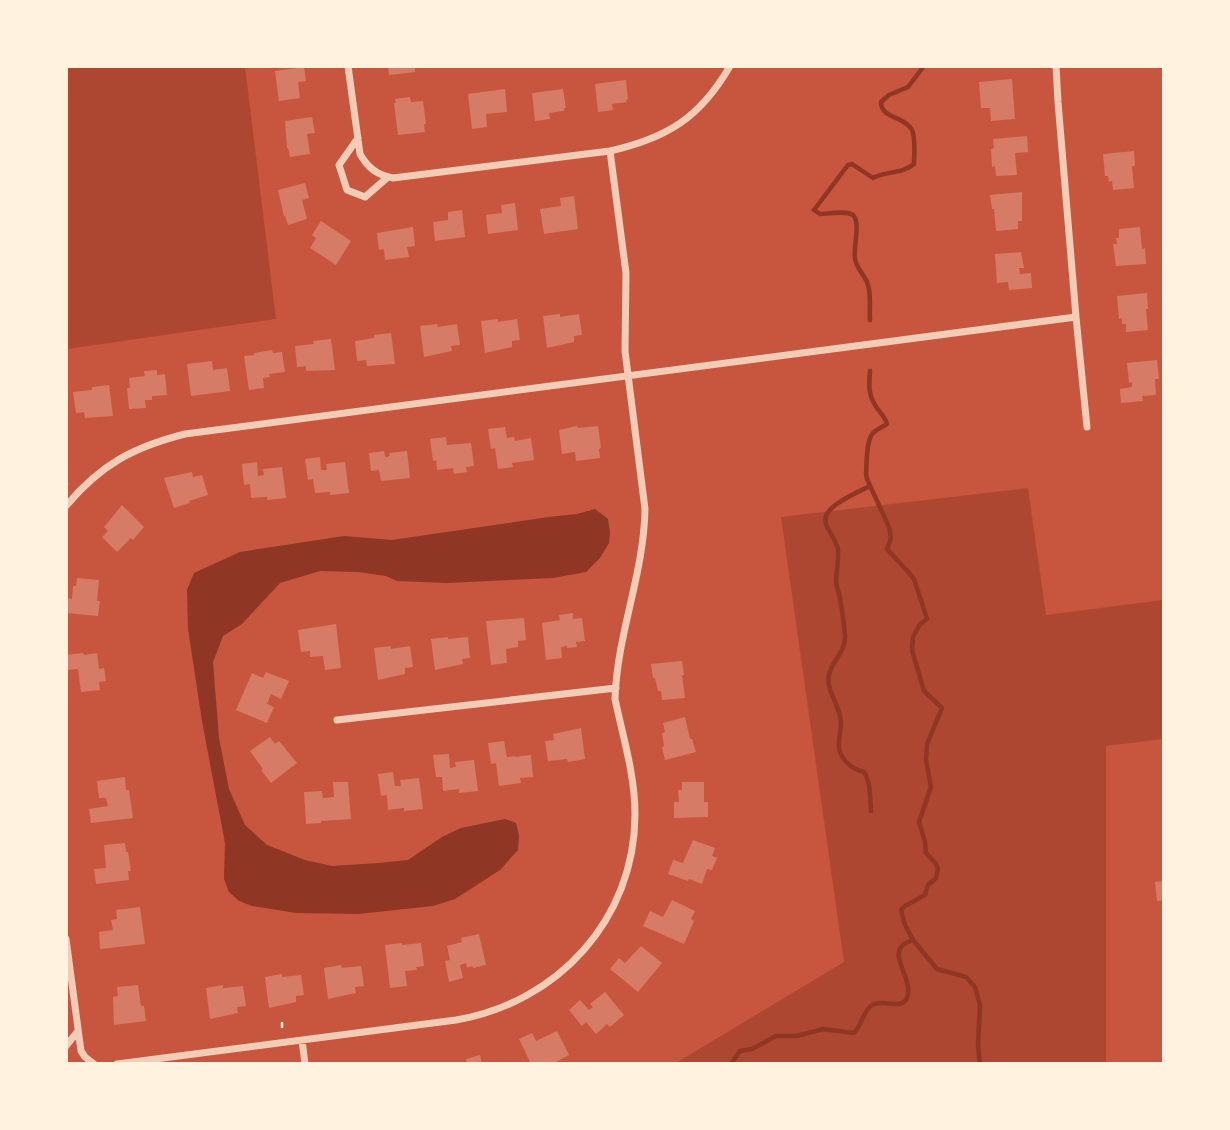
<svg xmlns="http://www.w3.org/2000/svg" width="1230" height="1130" font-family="'Playfair Display',serif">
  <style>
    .green { fill: #ae4732 }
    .water { fill: #8f3625 }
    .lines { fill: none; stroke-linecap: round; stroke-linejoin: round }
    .stream { stroke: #8f3625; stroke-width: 4.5 }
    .building { fill: #d67c66 }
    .path { stroke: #fff3e0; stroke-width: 2.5 }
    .minor { stroke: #f1ccb7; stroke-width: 7 }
  </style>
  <rect width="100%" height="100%" fill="#c8553d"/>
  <path class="green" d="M66,67H245L276,319L67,349Z
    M1028,488L1046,615L1163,600V739L1106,746V1063H676L844,962L781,517Z"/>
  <path class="water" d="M595,509L608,519L610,533L609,543L600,558L586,572L553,578L447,583L397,581L386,576L358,572L320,571L280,583L242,624L223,636L213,662L219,738L229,789L245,825L267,845L305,860L332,866L379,863L408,860L442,837L461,828L505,819L516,823L519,835L518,850L500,870L455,899L433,906L358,914L296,913L252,906L239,901L229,892L224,879L225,843L202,721L188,629L187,590L194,573L240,552L344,536L392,540L549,517L577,514Z"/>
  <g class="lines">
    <path class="stream" d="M870,320C869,307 872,294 867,282C863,273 856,268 855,258C853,248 861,222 853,215C846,210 828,214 820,214L814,210L848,165L852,164L873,178C885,171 903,174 914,164C914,154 916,140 912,130C905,116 881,119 881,102L889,95L908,87L924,66
      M870,371C869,383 868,394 875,405C879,412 885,416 887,424C883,427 877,429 873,433C866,440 867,463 866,473L867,479L889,527L891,538L887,549L910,574L914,579L927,619L920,624L913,637L912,650L924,691L942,708L927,744L926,760L931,787L919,822L925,842L926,853L936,864L938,869L936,878L928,885L925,895L905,906L901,910L905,925L913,940L937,969L966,977L975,987L980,1005L978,1046L980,1064
      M870,486C858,492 830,504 826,516C822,526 837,539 838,550C839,561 836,572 836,582C837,588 839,593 840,598C842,610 844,623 845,636C846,652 832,660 829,675C826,688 837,703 840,716C843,726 839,732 839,742C837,757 851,769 864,772C871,783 870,798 871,811
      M731,1064L740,1051L752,1049L776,1036H797L823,1029L854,1033C862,1025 863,1011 872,1005C885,998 901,1011 907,998C914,980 889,956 903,945C906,942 910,941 913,940"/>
  </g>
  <path class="building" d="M388,66H415V72L389,75Z
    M304,67L306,81L298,82L300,98L279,101L275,71Z
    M1012,79L1015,119L991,121L990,108H981L979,82Z
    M626,80L628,99L626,100L627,102L612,104L613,110L598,112L595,84Z
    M505,89L507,112L486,114L487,127L472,129L468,94Z
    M563,89L566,108H564V111L549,113L550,119L535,121L532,93Z
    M410,97L411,102L423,101L426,124H424L425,132L398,135L394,103H396L395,99Z
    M312,117L315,133L307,134L310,154L290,157L288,148H287L285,121Z
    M1027,136L1028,152L1015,153L1017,175L996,176L995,166L992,167L991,149L994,148L993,139Z
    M1134,151L1135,166H1132L1134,188L1113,190L1112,181L1109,182L1108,176H1105L1103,154Z
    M305,183L309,198L302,200L307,219L288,225L285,216H284L278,190Z
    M1022,192V221H1018V229L996,231L994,209H992L990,195Z
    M574,196L578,229L544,234L540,209L561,206L560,198Z
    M515,203L518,230L488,234L486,215L502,213L501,205Z
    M462,210L465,237L435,241L433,222L448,220V212Z
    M321,221L351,241L336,265L310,248L316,238L312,235Z
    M413,227L415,246L407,247L409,257L385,260L384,249L379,250L377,233Z
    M1140,227L1142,249L1145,248L1146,264L1116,266L1113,244H1117L1116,238H1119V229Z
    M1021,252L1024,268H1019L1020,274L1031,273L1032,288L1009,290L1008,282L997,283L995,254Z
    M1147,293L1148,309H1146L1148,330L1126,332V324H1122V318L1119,319L1117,296Z
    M560,314V317L579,314L582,335L574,336V342L547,348L543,316Z
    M498,319V322L517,319L520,340L512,341V347L485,353L481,321Z
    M437,324L438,327L457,324L460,345L451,346L452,351L424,357L420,326Z
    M391,333L395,364L367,366L366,360L357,361L355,341L374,338V335Z
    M331,339L335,370L306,371V366L297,367L295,346L314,344L313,341Z
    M272,350L273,353L282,352L285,372L269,374L270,377L263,378L264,388L249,390L244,356L254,355V353Z
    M1157,360L1159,379H1155L1156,395L1142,396L1143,401L1121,403L1120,389L1132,387V382L1129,383L1127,363Z
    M212,361L213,370L227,368L230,391L191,396L187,364Z
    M157,370V375L165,374L167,395L152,396V400H145L146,408L129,409L127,388H130L129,378L145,376L144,371Z
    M109,385L113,416L85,418L84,412L76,413L73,392L92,390V387Z
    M577,426L578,428L598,426L601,448L599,449L600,458L576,461L575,452L562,454L559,430Z
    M505,427L507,438L514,437L515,441L531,438L534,460L512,463L513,467L498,469L495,448L491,449L488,429Z
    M446,437L447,445L471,443L474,466L466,467L467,472L454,474L453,468L437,470L436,460L433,461L430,439Z
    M384,451L385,457L390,456L389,453L407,451L410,478L381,481L379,470L371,471L369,453Z
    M320,457L321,470H327L326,464L345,462L349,493L330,495V492L315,493L313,479L308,480L305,459Z
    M257,462L258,476L264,475L263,469L282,467L286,498L267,500V497L251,498L250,484L244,485L242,464Z
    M192,472L193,477L202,475L208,495L189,501L190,503L174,508L164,478Z
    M122,505L144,527L133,540L131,538L117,552L102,537L108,531L104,527Z
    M77,578L99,580L97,601H100L98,616L66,613L67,598L72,599L73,586H76Z
    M573,613V619L582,618L585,641L576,642L577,647L567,648V646L561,647L562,658L546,660L542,623L560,620L559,615Z
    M524,618L526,640L518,641V647L506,649L507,663L491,665L486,621Z
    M336,624L341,668L325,670L323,656L310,657V651L301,652L298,630Z
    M448,637V639L468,637L470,658L462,659L463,664L435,670L431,639Z
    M391,646V649L410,646L413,667L405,668V674L378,680L374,648Z
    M83,653L84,655L97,653L99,669L104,668L106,681L99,682L100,690L81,692L78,669L68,670L66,655Z
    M682,661L684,675H682L685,698L662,700L661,691H658L655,678H653L651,664Z
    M266,672L289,681L281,699L271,694L267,704L274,707L267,723L236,710L252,673L263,678Z
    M685,717L690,739H692L696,752L665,760L662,747L664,746L662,733L665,732L663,723Z
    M581,728L585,759L568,762L567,759L548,761L545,741L554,740L553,734Z
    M270,737L275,744L279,741L297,763L271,783L261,770L263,769L250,751Z
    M504,741L507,757L515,756V757L531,755L533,777L520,778L521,783L499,786L496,763L491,764L488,743Z
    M449,754L450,768L456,767L455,762L474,760L478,791L459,793V789L443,791L442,777H436L433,755Z
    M393,772L395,786H401L400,780L419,778L423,809L404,811V808L388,810L387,795L381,796L378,774Z
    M125,777L126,790H129L133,818L91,823L89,809L108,806L106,798H99L97,781Z
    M333,782H348L351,819L321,821V823L306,824L304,792L322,791L323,798L334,797Z
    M682,782H704V802H708V817L674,818V802H679L678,790H682Z
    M693,840L715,848L712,856L717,858L712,870L707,869L702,884L689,879L688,881L668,874L673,860L683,863Z
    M125,843L126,852H128L131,871H128L129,880L96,884L94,869L106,868L104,845Z
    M1164,881V900L1157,901L1155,882Z
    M672,900L695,911L691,919L694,921L684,944L643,926L650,911L663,917Z
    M140,907L145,944L100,949L99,932L113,930L111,920L117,919L116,910Z
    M479,934L486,965L473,968L472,966L467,968L466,963L460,965L463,978L449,982L445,961L450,960L447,946L462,942L461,938Z
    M402,943V945L421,943L424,966L416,967L417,970L405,971L407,986L390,988L385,945Z
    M641,946L662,963L638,992L610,969L619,958L625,963Z
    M341,965L342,968L361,966L364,986L355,987L356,993L328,999L324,968Z
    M282,974V977L301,975L304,995L296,996V1002L269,1008L265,977Z
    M138,985L141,1006H144L146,1021L114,1025L113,997L118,996L117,987Z
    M223,985V988L243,986L246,1006L237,1007L238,1013L210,1019L206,988Z
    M605,992L624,1015L610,1027L607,1024L596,1034L586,1022L582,1026L569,1010L580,1000L589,1010L593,1007L590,1004Z
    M557,1031L569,1055L552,1064H531L519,1039L532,1033L536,1041Z
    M480,1055L482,1064H467L466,1059Z"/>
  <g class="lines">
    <path class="path" d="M66,483L67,484
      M282,1023V1027"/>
    <path class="minor" d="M348,66L360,154C368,168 377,175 393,178L610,151C667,138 700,118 730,66
      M1056,66L1058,102L1076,317L1087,427
      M358,138L339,165L347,190L365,197L388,177
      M66,506C101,464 134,447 185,434L1076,317
      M337,720L616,688
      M66,939L81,1051L85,1057L94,1064
      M302,1040L305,1064
      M66,1046L78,1031
      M117,1064L456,1020C557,1003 635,920 635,814C635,775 623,737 615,699C617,634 644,574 645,509L625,351L626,273L610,151"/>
  </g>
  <rect width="1230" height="1130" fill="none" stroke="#fff3e0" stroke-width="136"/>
</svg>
